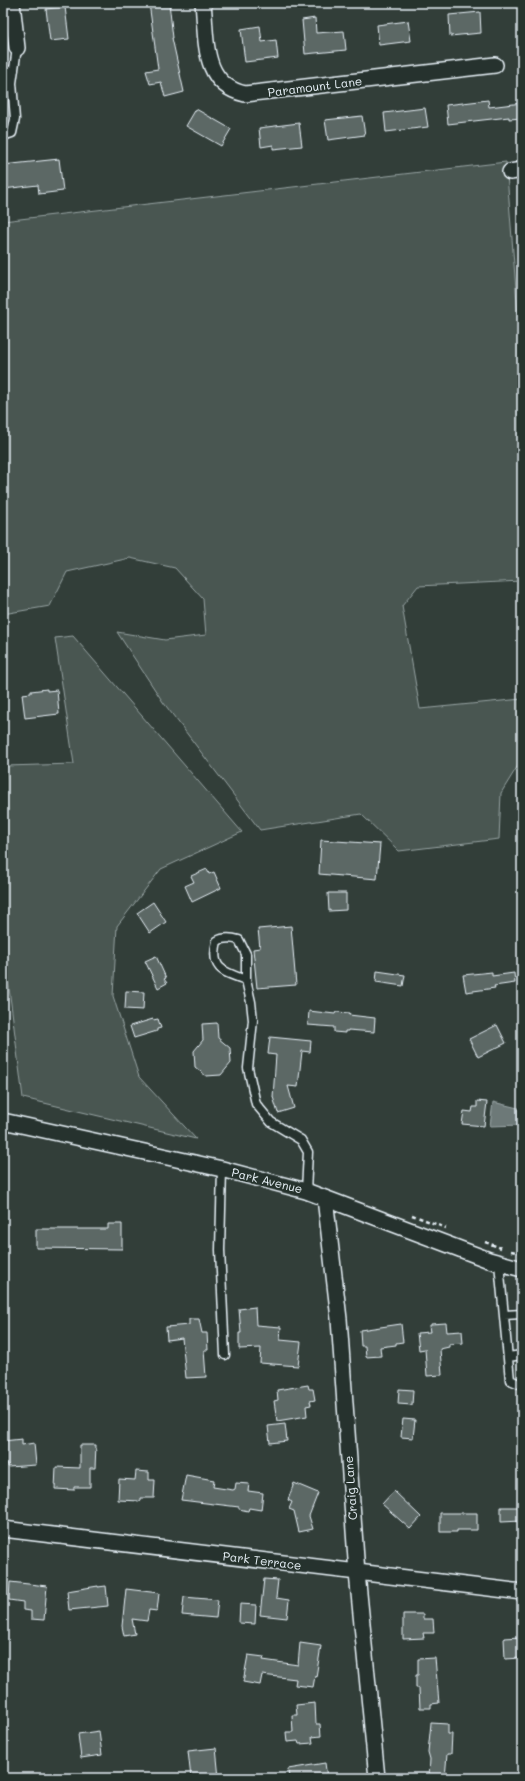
<svg xmlns="http://www.w3.org/2000/svg" width="525" height="1781" font-family="Mali,sans-serif">
  <style>
    .green { fill: #495651; stroke: #98a4a4 }
    .water { fill: #6d7978; stroke: #9ea9ab }
    .building { fill: #5c6865; stroke: #e8f1f8 }
    .lines { fill: none; stroke-linecap: round; stroke-linejoin: round }
    .service-casing { stroke: #e8f1f8; stroke-width: 11 }
    .minor-casing { stroke: #e8f1f8; stroke-width: 18 }
    .path { stroke: #e8f1f8; stroke-width: 2.5; stroke-dasharray: 4 3; stroke-linecap: butt }
    .service { stroke: #26332d; stroke-width: 8 }
    .minor { stroke: #26332d; stroke-width: 15 }
    .labels { text-anchor: middle; stroke-width: 3.5; stroke-linejoin: round; paint-order: stroke }
    .street-label { font-size: 12px; fill: #e8f1f8; stroke: #26332d }
  </style>
  <rect width="100%" height="100%" fill="#323e39"/>
  <filter id="ink" filterUnits="userSpaceOnUse"><feTurbulence type="fractalNoise" baseFrequency=".025" numOctaves="2"/><feDisplacementMap in="SourceGraphic" scale="8" xChannelSelector="R" yChannelSelector="G"/><feConvolveMatrix kernelMatrix="1 2 1 2 8 2 1 2 1" color-interpolation-filters="sRGB"/></filter>
  <g filter="url(#ink)">
    <path class="green" d="M506,162L522,366V581L418,586L402,606L420,709L522,699V759L501,793L499,839L399,851L361,814L260,830L163,702L117,632L165,640L206,635L203,599L175,568L130,558L67,572L50,606L3,614V221Z
      M73,636L242,832L161,869L117,926L113,996L139,1077L196,1139L23,1098L3,941V795L6,766L74,764L55,638Z"/>
    <path class="water" d="M493,1102L522,1109V1125L490,1126Z"/>
    <path class="building" d="M149,3H169L173,38H172L184,92L165,97L161,82L150,84L146,71L158,69Z
      M65,7L69,39L50,41L46,9Z
      M480,12L481,33L450,36L449,15Z
      M315,18L316,33L344,31L346,50L305,54L302,20Z
      M408,21L411,41L379,45L377,25Z
      M260,26L262,42L276,40L278,58L245,62L241,29Z
      M488,100L489,107L522,103V118L509,119V117L448,124L446,105Z
      M425,108L428,127L386,132L384,113Z
      M196,109L231,129L221,146L186,126Z
      M362,116L365,135L328,140L325,120Z
      M299,123L302,146L273,149V145L261,147L259,128Z
      M59,159L63,191L39,194L38,185L3,189V165Z
      M47,689V691L57,690L59,714L25,718L22,694L31,693V691Z
      M321,840L380,844L377,879L319,874Z
      M207,869L209,874L214,872L221,888L192,902L185,886L194,882L191,876Z
      M328,893H346V910L329,911Z
      M153,902L166,922L150,933L137,913Z
      M291,926L296,985L257,988L253,949L260,948L258,929Z
      M156,956L166,978L164,979L167,983L158,988L145,961Z
      M377,971L405,975L403,986L376,982Z
      M492,972V976L514,973L515,983L494,986L495,988L466,992L463,975Z
      M126,991L144,992L143,1010L125,1009Z
      M309,1011L335,1014L336,1012L350,1013L349,1015L375,1018L374,1032L348,1030V1031H345V1033L334,1032V1027L308,1025Z
      M153,1019V1020L158,1019L161,1028L157,1029V1031L134,1038L130,1026Z
      M217,1023L218,1038L230,1048L231,1063L221,1075L206,1076L195,1067L194,1051L203,1040L202,1024Z
      M497,1025L506,1043L478,1057L469,1039Z
      M270,1037L311,1041L310,1052L302,1051L298,1087L288,1086L294,1108L278,1113L273,1097L276,1055L268,1054Z
      M477,1101L487,1102L484,1126L462,1124L464,1111L472,1112L473,1107H477Z
      M108,1224H122V1249L36,1248V1229H108Z
      M255,1307L256,1325L281,1327L280,1340L301,1342L298,1366L260,1363L261,1348L239,1349V1333H241L239,1309Z
      M189,1319H199L202,1333H207L208,1350H204L206,1377L186,1378L182,1338L167,1340L166,1327L189,1325Z
      M446,1323L447,1332L462,1331L463,1343L449,1344V1347L440,1349L442,1375L427,1376L425,1349L419,1350L417,1333L430,1332L429,1326H431V1324Z
      M401,1324L403,1342L396,1343V1345L380,1347L381,1356L366,1357L365,1346H361L360,1330Z
      M308,1385L309,1389H313L315,1400L310,1401L311,1405L306,1406L307,1416L277,1421L274,1401L278,1400L277,1390Z
      M399,1389L413,1390L412,1405L398,1404Z
      M403,1419L415,1420L413,1438L401,1437Z
      M285,1424L287,1441L270,1443L268,1426Z
      M22,1439V1445L34,1443L36,1465L8,1467V1464H3V1441Z
      M80,1445H96L95,1468H90V1487H74V1490L55,1489L56,1467L80,1468Z
      M136,1471L149,1472V1480H155L154,1498H141V1501L118,1500L119,1479L135,1480Z
      M186,1475L214,1480L213,1487L233,1490L235,1489L236,1483L249,1484L248,1491L263,1493L261,1510L249,1508L248,1511L239,1509V1507L181,1500Z
      M294,1483L318,1493L309,1516L313,1529L299,1532L294,1511L289,1509L292,1502L288,1500Z
      M394,1491L421,1517L410,1529L382,1504Z
      M501,1507H522V1521L501,1522Z
      M440,1513H477V1530H457V1532H440Z
      M264,1579L278,1580L276,1598L289,1600L287,1618L260,1615Z
      M10,1582L47,1586L44,1620L31,1619V1611L23,1610V1602L9,1600Z
      M98,1586V1587L106,1586L108,1606L69,1610L67,1591Z
      M126,1589L159,1593L157,1611L149,1610L147,1621L132,1619L135,1634L124,1636L122,1626Z
      M184,1597L218,1600L216,1618L182,1615Z
      M240,1604L256,1605L255,1624L239,1623Z
      M403,1614H423V1619H433L434,1633H423L424,1638L403,1639Z
      M522,1637V1658L505,1659L504,1638Z
      M300,1643L321,1646L316,1677L315,1676L313,1687L295,1685L296,1679L262,1675L260,1685L243,1682L248,1655L264,1657L263,1660L298,1665Z
      M435,1658L439,1703L431,1704V1708H420L419,1688H416V1675H418V1659Z
      M315,1703L316,1724H320L321,1736L312,1737L313,1743L299,1744L298,1741L287,1742L286,1732H293L292,1715H297L296,1705Z
      M431,1723L448,1724V1734H452L451,1754H447L445,1778H429L430,1759L428,1752Z
      M99,1731L102,1755L81,1758L78,1734Z
      M216,1748L219,1778H191L188,1751Z
      M325,1763L327,1778H289L288,1769Z"/>
    <g class="lines">
      <defs>
        <path id="service" d="M3,72L14,70
          M3,136L12,133L15,119L12,83L17,48
          M246,980C223,972 210,969 217,941C224,937 232,938 239,940L246,954V980L251,1002L253,1020L248,1068L256,1104L271,1122L301,1140L308,1152L306,1191
          M222,1169L220,1250L225,1355
          M499,1263L510,1380L522,1385
          M504,1315L522,1314
          M508,1357L522,1355"/>
        <path id="minor" d="M12,3L17,48
          M203,3C207,39 201,84 245,94L495,65
          M510,172L522,170
          M3,1121L222,1169L306,1191L489,1260L522,1269
          M325,1198L339,1319L357,1573L377,1778
          M3,1529L522,1592"/>
      </defs>
      <use href="#service" class="service-casing"/>
      <use href="#minor" class="minor-casing"/>
      <path class="path" d="M412,1215L446,1228
        M485,1242L501,1248
        M511,1251L522,1253"/>
      <use href="#service" class="service"/>
      <use href="#minor" class="minor"/>
    </g>
  </g>
  <g class="labels">
    <g class="street-label">
      <text transform="translate(315 87) rotate(-7)" y="4">Paramount Lane</text>
      <text transform="translate(267 1181) rotate(14)" y="4">Park Avenue</text>
      <text transform="translate(351 1488) rotate(-94)" y="4">Craig Lane</text>
      <text transform="translate(262 1561) rotate(7)" y="4">Park Terrace</text>
    </g>
  </g>
  <rect width="525" height="1781" fill="none" stroke="#26332d" stroke-width="16"/>
  <rect x="8" y="8" width="509" height="1765" fill="none" stroke="#e8f1f8" stroke-width="1.5" filter="url(#ink)"/>
</svg>
